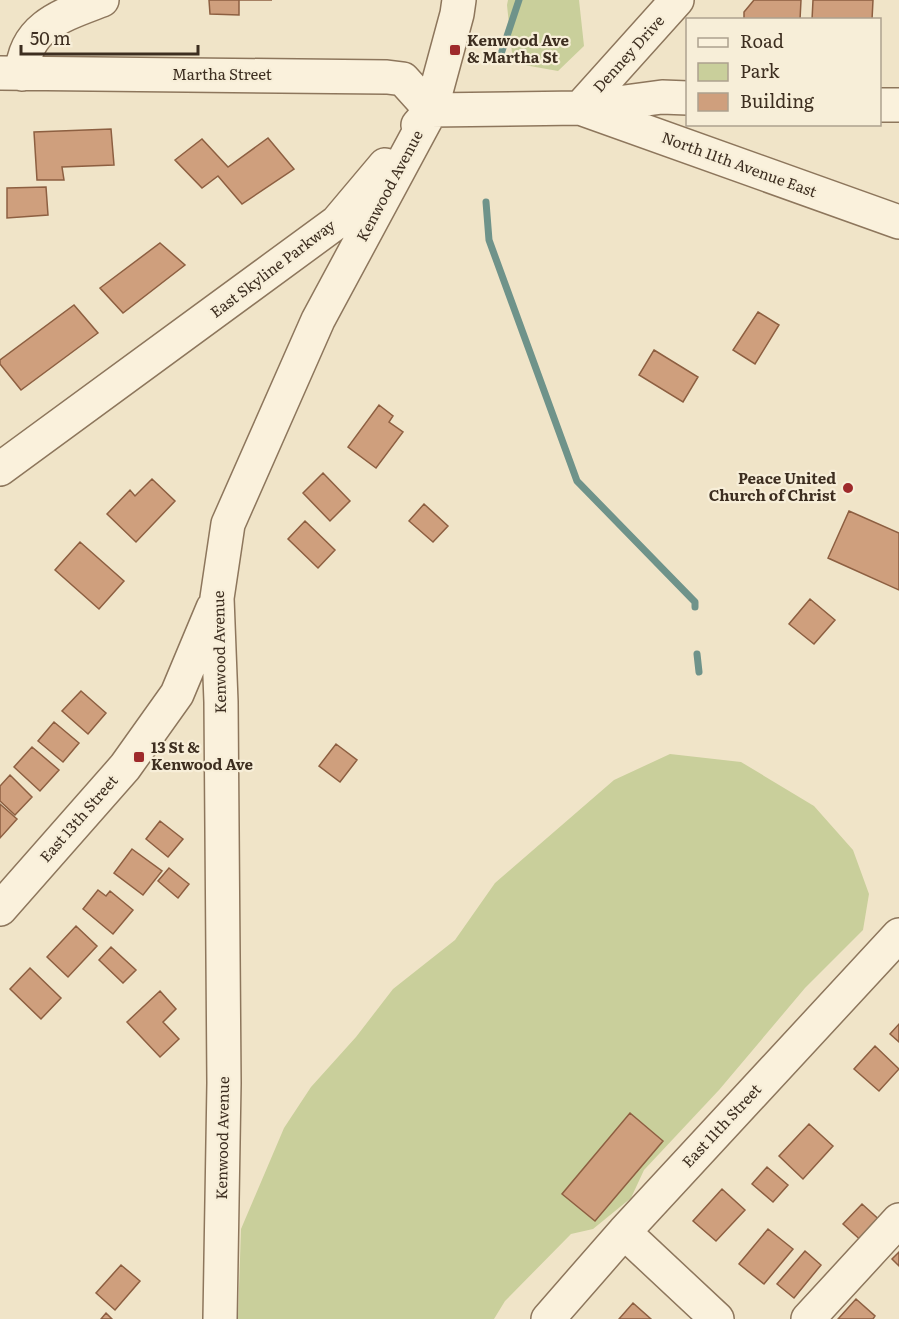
<svg xmlns="http://www.w3.org/2000/svg" width="899" height="1319" font-family="Literata,serif">
  <style>
    .green { fill: #c9cf9b }
    .lines { fill: none; stroke-linecap: round; stroke-linejoin: round }
    .stream { stroke: #6f938a; stroke-width: 7 }
    .building { fill: #cf9f7d; stroke: #8d5f41; stroke-width: 1.5 }
    .minor-casing { stroke: #8d765c; stroke-width: 36 }
    .minor { stroke: #faf1dc; stroke-width: 33 }
    .poi-dot { fill: #9e2a2b; stroke: #f7eed8; stroke-width: 2 }
    .labels { text-anchor: middle; stroke-width: 4.5; stroke-linejoin: round; paint-order: stroke }
    .poi-label { font-size: 15px; font-weight: bold; fill: #3d2e20; stroke: #f7eed8; text-anchor: start }
    .street-label { font-size: 15px; fill: #3d2e20; stroke: #f7eed8 }
  </style>
  <rect width="100%" height="100%" fill="#f0e4c8"/>
  <path class="green" d="M508,0H579L584,46L558,71L513,63L507,5Z
    M670,754L741,762L814,806L853,850L869,894L863,930L805,988L719,1090L644,1170L631,1198L593,1229L571,1234L505,1301L494,1319H238L241,1229L284,1128L311,1087L356,1037L393,989L455,940L495,883L614,780Z"/>
  <g class="lines">
    <path class="stream" d="M501,54L519,0
      M486,202L489,240L577,481L695,602V607
      M697,654L699,672"/>
  </g>
  <path class="building" d="M209,0H272H239V15L210,14Z
    M754,0H801L800,20H744V12Z
    M813,0H873L872,20H812Z
    M111,129L114,165L62,167L64,180H37L34,132Z
    M268,138L294,169L242,204L218,176L202,188L175,160L202,139L228,167Z
    M46,187L48,215L7,218V188Z
    M160,243L185,265L123,313L100,288Z
    M74,305L98,333L21,390L0,364V360Z
    M758,312L779,325L755,364L733,350Z
    M654,350L698,377L683,402L639,375Z
    M379,405L393,416L389,422L403,432L376,468L348,447Z
    M323,473L350,501L330,521L303,493Z
    M152,479L175,501L136,542L107,514L130,490L135,496Z
    M424,504L448,526L433,542L409,521Z
    M849,511L899,533V590L828,558Z
    M305,521L335,550L318,568L288,539Z
    M80,542L124,581L99,609L55,570Z
    M810,599L835,620L814,644L789,624Z
    M81,691L106,713L88,734L62,711Z
    M54,722L79,743L63,762L38,741Z
    M336,744L357,760L340,782L319,766Z
    M32,747L59,770L40,791L14,767Z
    M10,775L32,797L15,815L0,801V786Z
    M0,804L17,819L0,838Z
    M160,821L183,839L168,857L146,839Z
    M132,849L162,871L143,895L114,873Z
    M169,868L189,884L178,898L158,881Z
    M98,890L106,896L110,891L133,910L113,934L83,909Z
    M76,926L97,946L68,977L47,957Z
    M111,947L136,970L123,983L99,960Z
    M30,968L61,998L41,1019L10,989Z
    M160,991L176,1009L163,1022L179,1039L160,1057L127,1022Z
    M899,1024V1042L890,1034Z
    M875,1046L899,1069L879,1091L854,1069Z
    M630,1113L663,1141L595,1221L562,1194Z
    M809,1124L833,1146L803,1179L779,1156Z
    M767,1167L788,1185L773,1202L752,1184Z
    M722,1189L745,1210L716,1241L693,1221Z
    M862,1204L884,1224L865,1244L843,1224Z
    M768,1229L793,1249L764,1284L739,1264Z
    M805,1251L821,1265L794,1298L777,1284Z
    M899,1252V1266L892,1259Z
    M121,1265L140,1281L115,1310L96,1293Z
    M856,1299L875,1316L873,1319H838Z
    M633,1303L651,1319H619Z
    M106,1313L112,1319H101Z"/>
  <g class="lines">
    <defs>
      <path id="minor" d="M677,0L580,108L899,222
        M0,73L387,77L403,79L431,110
        M22,74C24,26 63,15 102,0
        M880,105H899
        M418,125L431,110L580,108L662,97L688,98
        M0,469L337,222L385,165
        M0,909L125,767L177,694L213,608
        M624,1232L717,1319
        M220,1319L224,1083L221,702L217,598L228,524L318,320L431,110L457,14L459,0
        M548,1319L624,1232L899,935
        M808,1319L899,1220"/>
    </defs>
    <use href="#minor" class="minor-casing"/>
    <use href="#minor" class="minor"/>
  </g>
  <g class="poi-dot">
    <rect x="449" y="44" width="12" height="12" rx="3"/>
    <circle cx="848" cy="488" r="6"/>
    <rect x="133" y="751" width="12" height="12" rx="3"/>
  </g>
  <g class="labels">
    <g class="poi-label">
      <text x="467" y="46">Kenwood Ave<tspan x="467" dy="17">&amp; Martha St</tspan></text>
      <text x="836" y="484" text-anchor="end">Peace United<tspan x="836" dy="17">Church of Christ</tspan></text>
      <text x="151" y="753">13 St &amp;<tspan x="151" dy="17">Kenwood Ave</tspan></text>
    </g>
    <g class="street-label">
      <text transform="translate(629 54) rotate(-48)" y="5">Denney Drive</text>
      <text x="222" y="80">Martha Street</text>
      <text transform="translate(739 165) rotate(20)" y="5">North 11th Avenue East</text>
      <text transform="translate(390 186) rotate(-62)" y="5">Kenwood Avenue</text>
      <text transform="translate(273 269) rotate(-37)" y="5">East Skyline Parkway</text>
      <text transform="translate(220 652) rotate(-91)" y="5">Kenwood Avenue</text>
      <text transform="translate(79 819) rotate(-49)" y="5">East 13th Street</text>
      <text transform="translate(722 1126) rotate(-47)" y="5">East 11th Street</text>
      <text transform="translate(223 1138) rotate(-89)" y="5">Kenwood Avenue</text>
    </g>
  </g>
  <rect x="686" y="18" width="195" height="108" fill="#f7eed8" stroke="#ada18e" stroke-width="1.5"/>
  <rect x="698" y="38" width="30" height="9" fill="#faf1dc" stroke="#ada18e" stroke-width="1.5"/>
  <text x="740" y="48" font-size="18" fill="#3d2e20">Road</text>
  <rect x="698" y="63" width="30" height="18" fill="#c9cf9b" stroke="#ada18e" stroke-width="1.5"/>
  <text x="740" y="78" font-size="18" fill="#3d2e20">Park</text>
  <rect x="698" y="93" width="30" height="18" fill="#cf9f7d" stroke="#ada18e" stroke-width="1.5"/>
  <text x="740" y="108" font-size="18" fill="#3d2e20">Building</text>
  <path d="M21 45v9h177v-9" fill="none" stroke="#3d2e20" stroke-width="3"/>
  <text x="30" y="45" font-size="18" fill="#3d2e20" stroke="#f7eed8" stroke-width="4.5" paint-order="stroke">50 m</text>
</svg>
